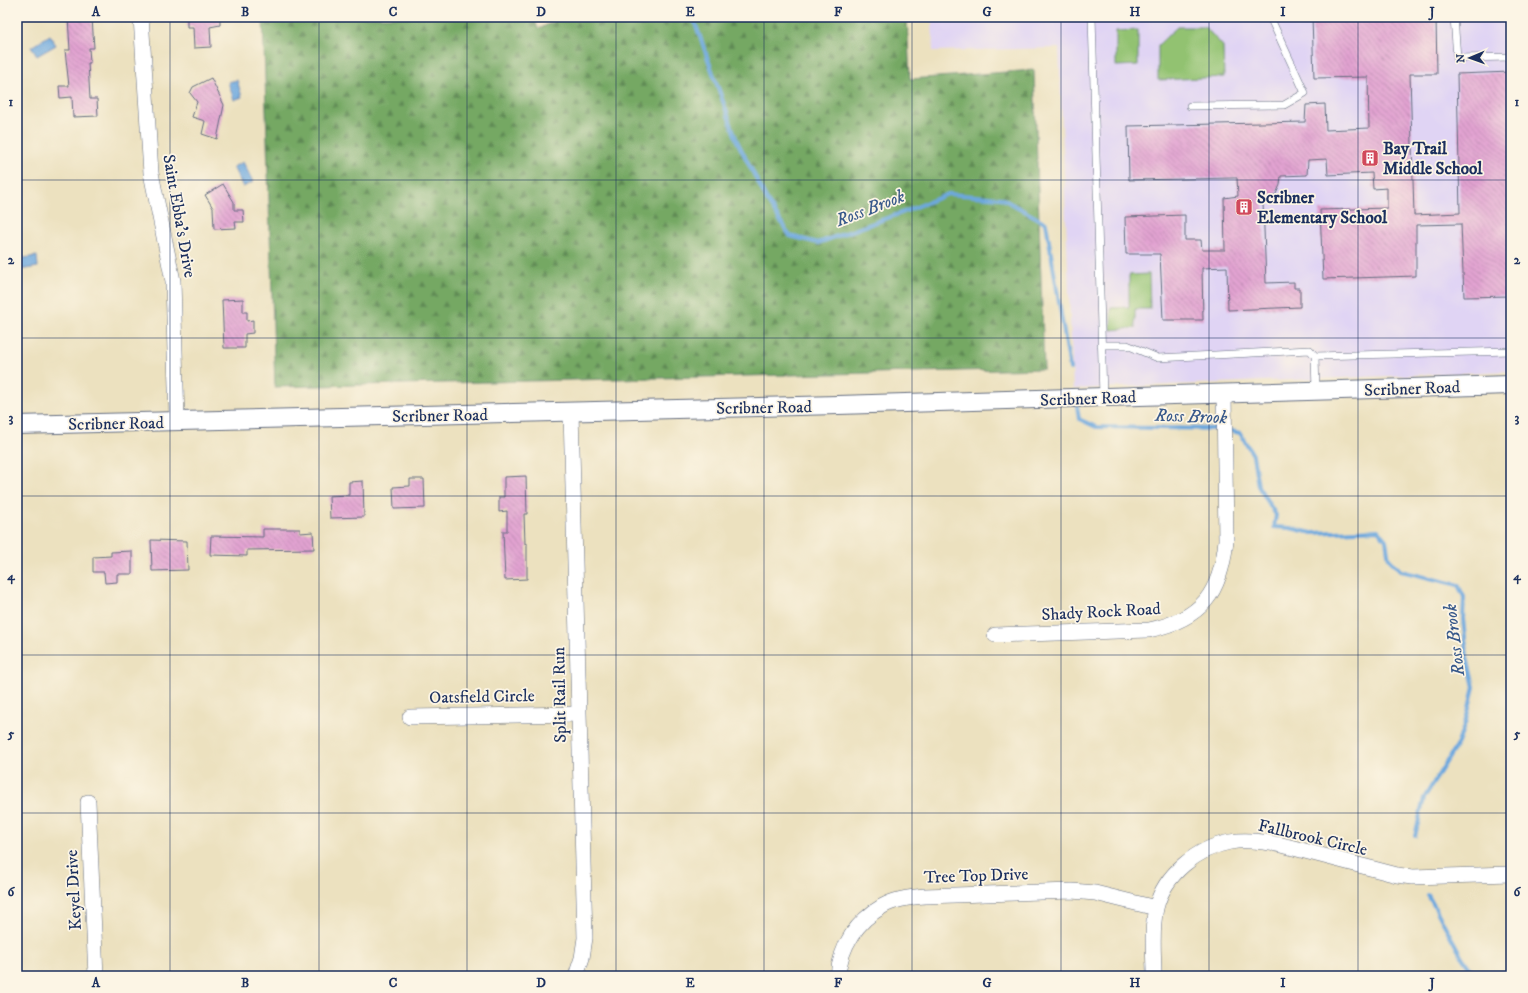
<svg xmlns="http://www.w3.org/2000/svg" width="1528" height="993" font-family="'IM FELL DW Pica',serif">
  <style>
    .built { fill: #e0d4f4 }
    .forest { fill: url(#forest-firs); stroke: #486c60 }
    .park { fill: #92c271; stroke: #567868 }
    .water { fill: #6da8de; stroke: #446c9e }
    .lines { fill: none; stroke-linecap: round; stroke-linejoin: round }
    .stream { stroke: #6da8de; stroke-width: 4 }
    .building { fill: url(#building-back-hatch) }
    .service-casing { stroke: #646d80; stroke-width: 8 }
    .minor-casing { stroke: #646d80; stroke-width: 16 }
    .tertiary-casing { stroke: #646d80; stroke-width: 20 }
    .service { stroke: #fff; stroke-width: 7 }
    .minor { stroke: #fff; stroke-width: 15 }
    .tertiary { stroke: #fff; stroke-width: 18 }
    .grid { fill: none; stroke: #1b2f5e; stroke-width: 1; stroke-opacity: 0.55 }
    .labels { text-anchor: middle; stroke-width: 3.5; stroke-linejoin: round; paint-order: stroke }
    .poi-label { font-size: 17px; font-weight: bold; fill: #1b2f5e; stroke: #fcf5e5; text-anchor: start }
    .street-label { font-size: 17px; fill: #1b2f5e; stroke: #fcf5e5 }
    .water-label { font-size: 18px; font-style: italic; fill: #38598b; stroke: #fcf5e5 }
    .neatline { fill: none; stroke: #1b2f5e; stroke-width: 1.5 }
    .grid-label { font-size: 13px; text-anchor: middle; font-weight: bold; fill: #1b2f5e }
  </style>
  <defs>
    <pattern id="forest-firs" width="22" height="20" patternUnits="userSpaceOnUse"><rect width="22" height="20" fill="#75a863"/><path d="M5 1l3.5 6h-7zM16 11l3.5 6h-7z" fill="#5f8955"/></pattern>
    <pattern id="building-back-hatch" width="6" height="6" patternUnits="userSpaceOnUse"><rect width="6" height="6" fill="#e2a3d1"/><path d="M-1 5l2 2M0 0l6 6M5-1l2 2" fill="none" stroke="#b685ad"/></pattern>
  </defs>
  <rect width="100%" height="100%" fill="#fcf5e5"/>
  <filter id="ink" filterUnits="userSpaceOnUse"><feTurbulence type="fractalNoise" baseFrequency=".025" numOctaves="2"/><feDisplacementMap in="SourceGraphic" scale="8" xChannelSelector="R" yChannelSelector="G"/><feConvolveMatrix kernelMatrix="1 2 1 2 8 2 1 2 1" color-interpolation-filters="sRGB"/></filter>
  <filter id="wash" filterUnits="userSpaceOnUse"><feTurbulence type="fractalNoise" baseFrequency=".012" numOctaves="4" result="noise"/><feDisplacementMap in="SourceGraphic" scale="16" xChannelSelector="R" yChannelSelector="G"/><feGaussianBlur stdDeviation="0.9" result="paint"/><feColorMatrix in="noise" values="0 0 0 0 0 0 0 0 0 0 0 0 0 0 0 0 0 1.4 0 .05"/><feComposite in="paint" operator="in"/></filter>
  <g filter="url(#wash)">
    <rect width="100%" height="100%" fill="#ece1bf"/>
    <path class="built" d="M932,17H1511V371L1073,389L1059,48L933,51Z"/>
    <path class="forest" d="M263,17H534L538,29L565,17H907L910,79L1034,70L1044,369L275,387Z"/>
    <path class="park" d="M1177,27H1205L1223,46L1224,77L1158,80V45Z
      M1138,30V65L1116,66V31Z
      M1149,274L1150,309H1135V328L1111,330V308L1129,307V275Z"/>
    <path class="water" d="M50,35L56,45L37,56L31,47Z
      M237,80L242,97L234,100L228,82Z
      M243,162L253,182L243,187L233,167Z
      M37,256L38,267L19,270L17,259Z"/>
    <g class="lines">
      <path class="stream" d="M693,17L737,141L768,202L790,236L818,243L904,212L948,194L1001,198L1046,223L1070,369
        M1077,406L1079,419L1096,427L1222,429
        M1228,430L1240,433L1253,455L1258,486L1276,515L1274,527L1290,528L1312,533L1378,530L1386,540L1389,559L1401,571L1458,585L1464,597L1463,619L1467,657L1474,687L1466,720L1458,743L1424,798L1415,836
        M1428,895L1462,957L1475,976"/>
    </g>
    <g id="blocks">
      <path class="building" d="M68,17L92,18L94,48H89L90,63H88L90,99H97L98,116L73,117L72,97L60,98L59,86H69L65,50H70Z
        M187,17H220V25L210,27L211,47L194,48L193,27H187Z
        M1312,17H1436L1437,74H1410L1414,215L1460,213L1457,74L1511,72V296L1464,297L1461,224L1416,225V276L1323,279L1320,210L1387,208V188L1373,189L1372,173L1328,175L1327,159L1308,160L1307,175L1281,176L1280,185L1276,194L1263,202L1266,283L1294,282V288H1300V307L1228,310L1227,267L1202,268L1203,320H1163L1160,254H1126L1125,217L1185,215V240H1201L1202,250H1225L1224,198L1238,196L1237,178L1129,180L1128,126L1305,122L1306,105L1325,104L1326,130L1369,128L1368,77L1314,78Z
        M211,78L224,105L217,139L202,134L205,121L192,117L197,102L190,93L193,87Z
        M223,184L234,202V210H243L244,222H235L236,228L214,229L213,208L205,195Z
        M243,299V312H247V321L253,320V333L245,334V348H224L222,300Z
        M526,476L527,514H524L525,544L527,543V579L505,580L503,531H507V511L499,512V497H504V477Z
        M410,479H424L425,508L394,509L393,487L410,486Z
        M363,481L364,517L330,518L329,496L349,495V482Z
        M263,529H300V533L313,532L314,549L247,550V556L210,555L211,536L263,537Z
        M151,540L187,541L188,570L152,571Z
        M132,551V574H117V582L105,583L104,572H93V557L111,556V552Z"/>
    </g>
  </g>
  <g filter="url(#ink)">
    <use href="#blocks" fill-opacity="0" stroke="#646d80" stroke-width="1"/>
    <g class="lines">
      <defs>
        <path id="service" d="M1092,17L1103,397
          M1454,17L1457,58L1511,57
          M1190,106L1284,105L1305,93L1270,17
          M1101,345H1127L1158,358L1310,350L1315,356L1511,351
          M1315,356L1316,391"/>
        <path id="minor" d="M141,17L151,173L173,281L177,422
          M571,412L585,938L582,958L576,976
          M995,635L1149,630C1202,619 1221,593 1226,540L1224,394
          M410,717L579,714
          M88,802L96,976
          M838,976C840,946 857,921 883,906C895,899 911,897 925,896L1072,891L1095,893L1156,908
          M1154,976C1154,954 1151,930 1156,908C1164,875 1197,848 1230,842C1247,839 1265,842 1282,845L1397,875L1412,877L1511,874"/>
        <path id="tertiary" d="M17,425L838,405L1511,385"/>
      </defs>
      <use href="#service" class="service-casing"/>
      <use href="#minor" class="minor-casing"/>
      <use href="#tertiary" class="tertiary-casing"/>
      <use href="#service" class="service"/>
      <use href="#minor" class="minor"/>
      <use href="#tertiary" class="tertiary"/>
    </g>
  </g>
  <path class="grid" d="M170,17V976M319,17V976M467,17V976M616,17V976M764,17V976M912,17V976M1061,17V976M1209,17V976M1358,17V976M17,180H1511M17,338H1511M17,496H1511M17,655H1511M17,813H1511"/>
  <defs>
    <symbol id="building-square" viewBox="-11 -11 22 22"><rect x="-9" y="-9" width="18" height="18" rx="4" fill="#d1495b" stroke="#fcf5e5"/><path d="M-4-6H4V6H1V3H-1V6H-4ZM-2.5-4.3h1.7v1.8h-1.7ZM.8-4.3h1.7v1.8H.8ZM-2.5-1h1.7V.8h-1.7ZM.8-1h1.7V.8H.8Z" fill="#fff"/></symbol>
  </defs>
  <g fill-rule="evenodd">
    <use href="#building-square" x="1360" y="148" width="20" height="20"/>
    <use href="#building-square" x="1234" y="197" width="20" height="20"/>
  </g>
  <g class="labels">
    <g class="poi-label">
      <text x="1383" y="154">Bay Trail<tspan x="1383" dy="20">Middle School</tspan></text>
      <text x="1257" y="203">Scribner<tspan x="1257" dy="20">Elementary School</tspan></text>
    </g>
    <g class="street-label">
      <text transform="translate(180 216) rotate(80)" y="6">Saint Ebba's Drive</text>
      <text transform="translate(1412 388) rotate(-2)" y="6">Scribner Road</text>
      <text transform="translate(1088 398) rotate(-2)" y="6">Scribner Road</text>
      <text transform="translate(764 407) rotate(-1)" y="6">Scribner Road</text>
      <text transform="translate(440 415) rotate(-1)" y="6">Scribner Road</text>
      <text transform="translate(116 423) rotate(-1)" y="6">Scribner Road</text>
      <text transform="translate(1101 611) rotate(-3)" y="6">Shady Rock Road</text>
      <text transform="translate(559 695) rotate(-91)" y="6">Split Rail Run</text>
      <text transform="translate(482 696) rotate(-1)" y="6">Oatsfield Circle</text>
      <text transform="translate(1313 837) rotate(13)" y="6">Fallbrook Circle</text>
      <text transform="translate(976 875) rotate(-2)" y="6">Tree Top Drive</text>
      <text transform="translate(73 890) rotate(-93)" y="6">Keyel Drive</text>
    </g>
    <g class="water-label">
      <text transform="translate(870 208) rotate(-21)" y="6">Ross Brook</text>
      <text transform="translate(1191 416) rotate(2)" y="6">Ross Brook</text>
      <text transform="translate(1454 640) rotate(-97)" y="6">Ross Brook</text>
    </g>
  </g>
  <rect width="1528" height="993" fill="none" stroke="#fcf5e5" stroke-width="44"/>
  <g transform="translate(1470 58) rotate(268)" stroke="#fcf5e5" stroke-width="3" paint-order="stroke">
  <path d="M0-3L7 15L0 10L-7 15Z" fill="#1b2f5e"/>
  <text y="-6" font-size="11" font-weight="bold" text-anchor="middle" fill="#1b2f5e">N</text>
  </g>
  <rect x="22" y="22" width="1484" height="949" class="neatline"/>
  <g class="grid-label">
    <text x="96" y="16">A</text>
    <text x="245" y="16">B</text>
    <text x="393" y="16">C</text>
    <text x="541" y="16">D</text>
    <text x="690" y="16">E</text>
    <text x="838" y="16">F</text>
    <text x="987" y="16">G</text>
    <text x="1135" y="16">H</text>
    <text x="1283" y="16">I</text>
    <text x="1432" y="16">J</text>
    <text x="11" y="106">1</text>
    <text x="1517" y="106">1</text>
    <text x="11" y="264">2</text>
    <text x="1517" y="264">2</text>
    <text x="11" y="422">3</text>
    <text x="1517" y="422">3</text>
    <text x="11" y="580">4</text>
    <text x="1517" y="580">4</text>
    <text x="11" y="738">5</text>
    <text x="1517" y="738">5</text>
    <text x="11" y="896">6</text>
    <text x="1517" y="896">6</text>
    <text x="96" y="987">A</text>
    <text x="245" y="987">B</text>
    <text x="393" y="987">C</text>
    <text x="541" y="987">D</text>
    <text x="690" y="987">E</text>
    <text x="838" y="987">F</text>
    <text x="987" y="987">G</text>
    <text x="1135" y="987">H</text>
    <text x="1283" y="987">I</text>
    <text x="1432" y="987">J</text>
  </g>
</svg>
